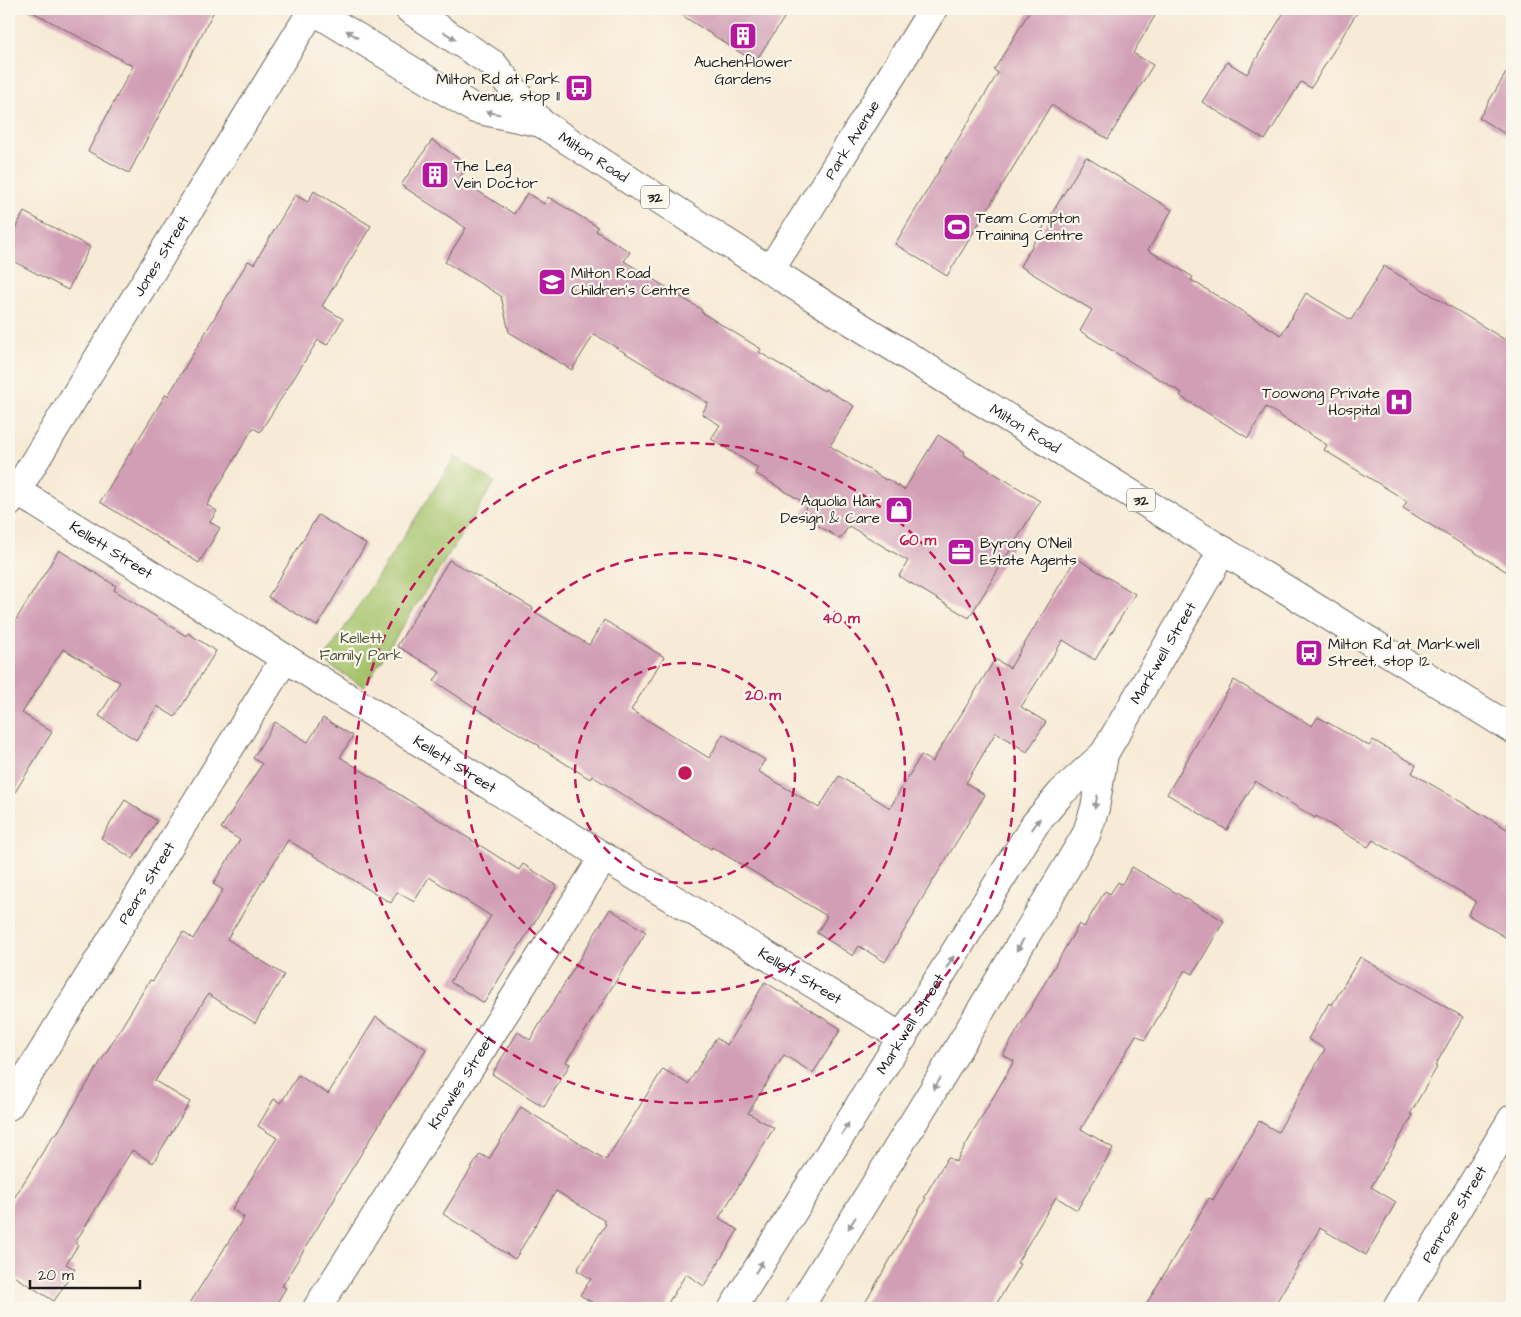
<svg xmlns="http://www.w3.org/2000/svg" width="1521" height="1317" font-family="'Architects Daughter',sans-serif">
  <style>
    .green { fill: #a4c36b; stroke: #607044 }
    .building { fill: #d19eb5 }
    .lines { fill: none; stroke-linecap: round; stroke-linejoin: round }
    .minor-casing { stroke: #69645d; stroke-width: 30 }
    .primary-casing { stroke: #69645d; stroke-width: 30 }
    .minor { stroke: #fff; stroke-width: 28 }
    .primary { stroke: #fff; stroke-width: 28 }
    .oneway { fill: #999 }
    .ring { fill: none; stroke: #c2185b; stroke-width: 2.5; stroke-dasharray: 9 6 }
    .labels { text-anchor: middle; stroke-width: 4.5; stroke-linejoin: round; paint-order: stroke }
    .shield { fill: #fbf7ec; stroke: #5f5e5a; stroke-width: 1 }
    .shield-label { font-size: 14px; font-weight: bold; fill: #1c1c1c }
    .poi-label { font-size: 15px; fill: #1c1c1c; stroke: #fbf7ec; text-anchor: start }
    .street-label { font-size: 15px; fill: #1c1c1c; stroke: #fbf7ec }
    .park-label { font-size: 15px; fill: #4c5638; stroke: #fbf7ec }
    .centre { fill: #c2185b; stroke: #fbf7ec; stroke-width: 2.5 }
    .ring-label { font-size: 15px; text-anchor: middle; font-weight: bold; fill: #c2185b; stroke: #fbf7ec; stroke-width: 4.5; stroke-linejoin: round; paint-order: stroke }
  </style>
  <rect width="100%" height="100%" fill="#fbf7ec"/>
  <filter id="ink" filterUnits="userSpaceOnUse"><feTurbulence type="fractalNoise" baseFrequency=".02" numOctaves="2"/><feDisplacementMap in="SourceGraphic" scale="10" xChannelSelector="R" yChannelSelector="G"/><feConvolveMatrix kernelMatrix="1 2 1 2 8 2 1 2 1" color-interpolation-filters="sRGB"/></filter>
  <filter id="wash" filterUnits="userSpaceOnUse"><feTurbulence type="fractalNoise" baseFrequency=".0096" numOctaves="4" result="noise"/><feDisplacementMap in="SourceGraphic" scale="20" xChannelSelector="R" yChannelSelector="G"/><feGaussianBlur stdDeviation="1.12" result="paint"/><feColorMatrix in="noise" values="0 0 0 0 0 0 0 0 0 0 0 0 0 0 0 0 0 1.4 0 .05"/><feComposite in="paint" operator="in"/></filter>
  <g filter="url(#wash)">
    <rect width="100%" height="100%" fill="#f7ead6"/>
    <path class="green" d="M455,457L495,482L364,687L323,661Z"/>
    <g id="blocks">
      <path class="building" d="M27,9H215L129,173L88,151L133,66Z
        M672,9H790L755,62Z
        M1031,9H1159L1133,53L1153,65L1108,139L1051,105L947,276L895,244L998,73L994,70Z
        M1286,9H1359L1311,88L1301,82L1265,140L1202,102L1227,62L1247,74Z
        M1512,63V138L1479,118Z
        M432,140L468,165L459,179L514,214L527,193L544,204L548,197L598,227L596,231L630,252L624,261L702,310L701,312L761,349L759,352L824,391L825,389L854,406L830,446L886,480L887,479L904,490L938,435L965,452L964,455L1040,501L969,618L899,576L908,561L849,526L840,539L801,515L808,505L755,473L758,468L711,439L720,425L702,414L708,403L594,334L572,370L509,332L501,296L445,262L466,228L401,185Z
        M1086,157L1172,210L1148,250L1193,277L1191,280L1281,335L1306,293L1351,320L1384,266L1512,344V575L1403,508L1407,501L1324,450L1327,445L1266,407L1248,438L1180,396L1182,393L1080,331L1092,310L1020,266Z
        M314,191L371,226L322,306L343,319L327,345L318,340L260,432L253,428L207,505L217,511L210,522L220,528L199,563L100,502L166,394L168,396L248,261L254,264L295,195L308,202Z
        M24,212L90,247L68,290L9,259V240Z
        M318,515L366,544L317,626L268,597Z
        M59,550L116,586L114,590L186,636L188,633L216,651L175,717L157,706L136,740L99,716L120,682L63,649L22,713L52,732L9,802V631Z
        M1076,558L1135,594L1095,660L1063,640L1021,707L1046,722L1027,752L996,732L966,783L985,795L914,912L915,913L885,962L859,946L853,956L817,933L827,916L712,847L711,849L592,776L590,779L539,747L540,746L482,712L434,681L440,672L397,646L449,560L533,608L532,610L589,645L604,620L664,657L631,710L709,758L723,734L765,760L758,771L819,808L839,776L890,808L921,755L932,762L995,659L1010,668Z
        M1234,680L1312,726L1318,717L1369,746L1373,740L1416,765L1412,773L1512,832V941L1468,915L1476,901L1373,840L1368,847L1316,816L1315,818L1255,781L1227,830L1167,794Z
        M323,718L353,736L340,757L519,870L523,864L557,886L484,1003L450,982L491,916L429,877L414,902L397,892L391,903L288,840L227,939L284,975L255,1023L208,994L155,1081L190,1102L153,1163L132,1150L75,1243L78,1245L66,1264L75,1269L54,1301L9,1273V1206L54,1134L56,1135L150,980L153,981L183,932L193,939L223,890L213,884L240,840L221,828L262,764L253,758L275,722L308,742Z
        M125,800L157,821L133,859L101,838Z
        M1132,867L1224,921L1193,974L1185,970L1145,1040L1136,1035L1081,1129L1113,1148L1077,1210L1056,1197L1017,1263L1020,1264L994,1308H862L926,1198L924,1197L948,1157L956,1162L1014,1061L1003,1055L1079,924L1084,927L1105,891L1110,894L1118,882L1122,884Z
        M610,909L646,932L566,1062L570,1064L544,1107L492,1074L518,1032L530,1040Z
        M1360,957L1463,1017L1435,1066L1437,1067L1410,1114L1413,1115L1371,1187L1396,1202L1366,1255L1320,1228L1273,1308H1144L1209,1198L1213,1200L1259,1121L1278,1132L1325,1049L1308,1039L1329,1003L1332,1005Z
        M765,982L841,1029L813,1073L784,1055L748,1113L774,1128L719,1218L738,1230L704,1286L686,1274L665,1308H601L580,1295L591,1279L577,1270L606,1224L604,1223L605,1221L556,1191L515,1259L443,1214L480,1154L489,1159L521,1107L606,1160L663,1069L688,1084L716,1038L727,1045Z
        M376,1017L426,1049L335,1196L336,1197L282,1286L286,1288L274,1308H187L244,1217L232,1209L277,1138L258,1126L274,1099L281,1103L298,1075L328,1094Z"/>
    </g>
  </g>
  <g filter="url(#ink)">
    <use href="#blocks" fill-opacity="0" stroke="#69645d" stroke-width="1"/>
    <g class="lines">
      <defs>
        <g id="minor">
          <path id="s1" d="M770,270L808,211L933,9"/>
          <path id="s2" d="M9,487L36,503L604,857L903,1038"/>
          <path id="s3" d="M9,503L313,9"/>
          <path id="s4" d="M9,1106L285,658"/>
          <path id="s5" d="M317,1308L604,857"/>
          <path id="s6" d="M733,1308L1035,824L1062,792L1104,754L1223,550"/>
          <path d="M799,1308L929,1097L1086,835L1095,808L1104,754"/>
          <path id="s7" d="M1397,1308L1512,1119"/>
        </g>
        <g id="primary">
          <path d="M311,9L475,109L541,123"/>
          <path id="s8" d="M409,9L493,64L541,123L699,225L830,308L1512,729"/>
        </g>
      </defs>
      <use href="#minor" class="minor-casing"/>
      <use href="#primary" class="primary-casing"/>
      <use href="#minor" class="minor"/>
      <use href="#primary" class="primary"/>
    </g>
    <defs><path id="oneway-solid" d="M-6-.8H1V-3.2L6.5 0L1 3.2V.8H-6Z" transform="scale(1.25)"/></defs>
    <g class="oneway">
      <use href="#oneway-solid" transform="translate(352 34) rotate(-148)"/>
      <use href="#oneway-solid" transform="translate(450 36) rotate(33)"/>
      <use href="#oneway-solid" transform="translate(493 113) rotate(-168)"/>
      <use href="#oneway-solid" transform="translate(1096 802) rotate(102)"/>
      <use href="#oneway-solid" transform="translate(1036 824) rotate(-55)"/>
      <use href="#oneway-solid" transform="translate(1020 945) rotate(121)"/>
      <use href="#oneway-solid" transform="translate(950 962) rotate(-58)"/>
      <use href="#oneway-solid" transform="translate(937 1084) rotate(121)"/>
      <use href="#oneway-solid" transform="translate(845 1129) rotate(-58)"/>
      <use href="#oneway-solid" transform="translate(852 1223) rotate(122)"/>
      <use href="#oneway-solid" transform="translate(759 1267) rotate(-58)"/>
    </g>
  </g>
  <g class="ring">
    <circle cx="685" cy="773" r="110"/>
    <circle cx="685" cy="773" r="220"/>
    <circle cx="685" cy="773" r="330"/>
  </g>
  <defs>
    <symbol id="building-square" viewBox="-11 -11 22 22"><rect x="-9" y="-9" width="18" height="18" rx="4" fill="#b5179e" stroke="#fbf7ec"/><path d="M-4-6H4V6H1V3H-1V6H-4ZM-2.5-4.3h1.7v1.8h-1.7ZM.8-4.3h1.7v1.8H.8ZM-2.5-1h1.7V.8h-1.7ZM.8-1h1.7V.8H.8Z" fill="#fff"/></symbol>
    <symbol id="bus-square" viewBox="-11 -11 22 22"><rect x="-9" y="-9" width="18" height="18" rx="4" fill="#b5179e" stroke="#fbf7ec"/><path d="M-5-6H5V4H4V6H2V4H-2V6H-4V4H-5ZM-3.5-4V0h7V-4ZM-3.5 1.2v1.5H-2V1.2ZM2 1.2v1.5H3.5V1.2Z" fill="#fff"/></symbol>
    <symbol id="stadium-square" viewBox="-11 -11 22 22"><rect x="-9" y="-9" width="18" height="18" rx="4" fill="#b5179e" stroke="#fbf7ec"/><path d="M0-5a6.5 5 0 1 0 0 10a6.5 5 0 1 0 0-10ZM-3.5-1.8h7v3.6h-7Z" fill="#fff"/></symbol>
    <symbol id="school-square" viewBox="-11 -11 22 22"><rect x="-9" y="-9" width="18" height="18" rx="4" fill="#b5179e" stroke="#fbf7ec"/><path d="M0-5L7-2L0 1L-7-2ZM-4 1L0 2.5L4 1V4Q0 6-4 4Z" fill="#fff"/></symbol>
    <symbol id="hospital-square" viewBox="-11 -11 22 22"><rect x="-9" y="-9" width="18" height="18" rx="4" fill="#b5179e" stroke="#fbf7ec"/><path d="M-5-5h3v3.5h4V-5h3V5h-3V1.5h-4V5h-3Z" fill="#fff"/></symbol>
    <symbol id="shop-square" viewBox="-11 -11 22 22"><rect x="-9" y="-9" width="18" height="18" rx="4" fill="#b5179e" stroke="#fbf7ec"/><path d="M-5-2.5h2.3a2.7 3.5 0 0 1 5.4 0H5L5.5 6h-11ZM-1.5-2.5h3a1.5 2.3 0 0 0-3 0Z" fill="#fff"/></symbol>
    <symbol id="office-square" viewBox="-11 -11 22 22"><rect x="-9" y="-9" width="18" height="18" rx="4" fill="#b5179e" stroke="#fbf7ec"/><path d="M-6-3h4V-5.5h4V-3h4V5H-6ZM-1-4.5V-3h2v-1.5ZM-6 0V1H6V0Z" fill="#fff"/></symbol>
  </defs>
  <g fill-rule="evenodd">
    <use href="#building-square" x="727" y="20" width="32" height="32"/>
    <use href="#bus-square" x="563" y="72" width="32" height="32"/>
    <use href="#building-square" x="419" y="159" width="32" height="32"/>
    <use href="#stadium-square" x="941" y="211" width="32" height="32"/>
    <use href="#school-square" x="536" y="266" width="32" height="32"/>
    <use href="#hospital-square" x="1383" y="386" width="32" height="32"/>
    <use href="#shop-square" x="883" y="494" width="32" height="32"/>
    <use href="#office-square" x="945" y="536" width="32" height="32"/>
    <use href="#bus-square" x="1293" y="637" width="32" height="32"/>
  </g>
  <g class="labels">
    <g class="shield">
      <rect x="641" y="185.5" width="28" height="23" rx="4"/>
      <rect x="1127" y="488.5" width="28" height="23" rx="4"/>
    </g>
    <g class="shield-label">
      <text x="655" y="202">32</text>
      <text x="1141" y="505">32</text>
    </g>
    <g class="poi-label">
      <text x="743" y="67" text-anchor="middle">Auchenflower<tspan x="743" dy="17">Gardens</tspan></text>
      <text x="560" y="84" text-anchor="end">Milton Rd at Park<tspan x="560" dy="17">Avenue, stop 11</tspan></text>
      <text x="454" y="171">The Leg<tspan x="454" dy="17">Vein Doctor</tspan></text>
      <text x="976" y="223">Team Compton<tspan x="976" dy="17">Training Centre</tspan></text>
      <text x="571" y="278">Milton Road<tspan x="571" dy="17">Children's Centre</tspan></text>
      <text x="1380" y="398" text-anchor="end">Toowong Private<tspan x="1380" dy="17">Hospital</tspan></text>
      <text x="880" y="506" text-anchor="end">Aquolia Hair<tspan x="880" dy="17">Design &amp; Care</tspan></text>
      <text x="980" y="548">Byrony O'Neil<tspan x="980" dy="17">Estate Agents</tspan></text>
      <text x="1328" y="649">Milton Rd at Markwell<tspan x="1328" dy="17">Street, stop 12</tspan></text>
    </g>
    <g class="street-label">
      <text dy="5" stroke="none"><textPath href="#s1" startOffset="154">Park Avenue</textPath></text>
      <text dy="5" stroke="none"><textPath href="#s8" startOffset="239">Milton Road</textPath></text>
      <text dy="5" stroke="none"><textPath href="#s3" startOffset="290">Jones Street</textPath></text>
      <text dy="5" stroke="none"><textPath href="#s8" startOffset="749">Milton Road</textPath></text>
      <text dy="5" stroke="none"><textPath href="#s2" startOffset="120">Kellett Street</textPath></text>
      <text dy="5" stroke="none"><textPath href="#s6" startOffset="786">Markwell Street</textPath></text>
      <text dy="5" stroke="none"><textPath href="#s2" startOffset="525">Kellett Street</textPath></text>
      <text dy="5" stroke="none"><textPath href="#s4" startOffset="262">Pears Street</textPath></text>
      <text dy="5" stroke="none"><textPath href="#s2" startOffset="930">Kellett Street</textPath></text>
      <text dy="5" stroke="none"><textPath href="#s6" startOffset="335">Markwell Street</textPath></text>
      <text dy="5" stroke="none"><textPath href="#s5" startOffset="268">Knowles Street</textPath></text>
      <text dy="5" stroke="none"><textPath href="#s7" startOffset="110">Penrose Street</textPath></text>
    </g>
    <g class="park-label">
      <text x="361" y="643">Kellett<tspan x="361" dy="17">Family Park</tspan></text>
    </g>
  </g>
  <circle cx="685" cy="773" r="8" class="centre"/>
  <g class="ring-label">
    <text x="918" y="545">60 m</text>
    <text x="841" y="623">40 m</text>
    <text x="763" y="700">20 m</text>
  </g>
  <rect width="1521" height="1317" fill="none" stroke="#fbf7ec" stroke-width="30"/>
  <path d="M30 1280v8h110v-8" fill="none" stroke="#1c1c1c" stroke-width="2.5"/>
  <text x="38" y="1280" font-size="15" fill="#1c1c1c" stroke="#fbf7ec" stroke-width="4" paint-order="stroke">20 m</text>
</svg>
